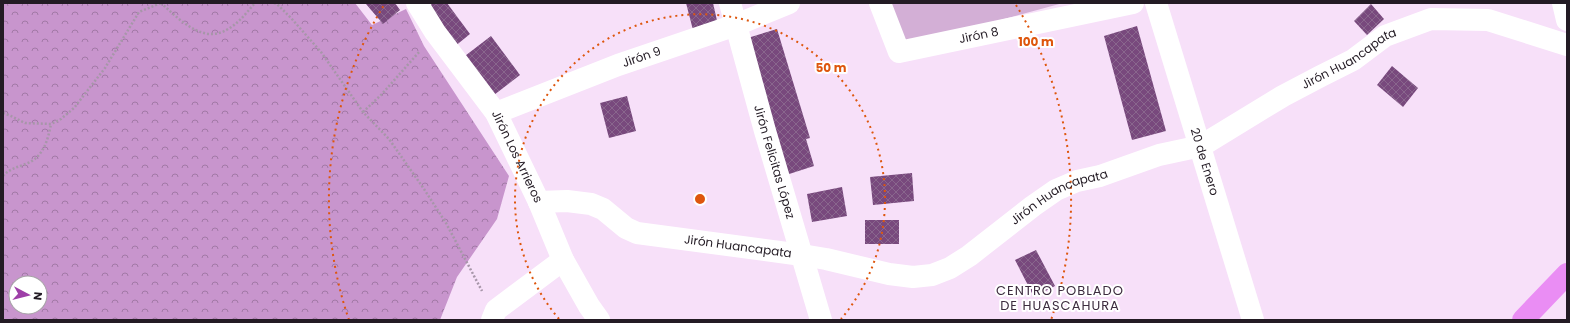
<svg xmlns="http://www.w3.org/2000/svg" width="1570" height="323" font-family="Poppins,sans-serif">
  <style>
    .forest { fill: url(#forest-crowns); fill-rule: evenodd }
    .pitch { fill: #d3afd6 }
    .building { fill: url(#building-cross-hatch) }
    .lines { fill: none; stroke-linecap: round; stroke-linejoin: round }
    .path { stroke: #a796a9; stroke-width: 2.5; stroke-dasharray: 2 2; stroke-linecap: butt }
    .minor { stroke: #fff; stroke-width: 22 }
    .highway { stroke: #ea8df4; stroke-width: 22 }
    .ring { fill: none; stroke: #de560d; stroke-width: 2; stroke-dasharray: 2 4 }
    .labels { text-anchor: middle; stroke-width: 4; stroke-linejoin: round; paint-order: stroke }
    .street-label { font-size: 12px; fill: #231b24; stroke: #fff }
    .neighbourhood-label { font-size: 13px; letter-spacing: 1px; fill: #3d2c3f; stroke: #fff }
    .centre { fill: #de560d; stroke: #fff; stroke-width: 2 }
    .ring-label { font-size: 12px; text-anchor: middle; font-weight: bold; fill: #de560d; stroke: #fff; stroke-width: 4; stroke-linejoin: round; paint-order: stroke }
  </style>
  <defs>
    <pattern id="forest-crowns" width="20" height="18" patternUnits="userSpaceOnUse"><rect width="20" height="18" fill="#c895cd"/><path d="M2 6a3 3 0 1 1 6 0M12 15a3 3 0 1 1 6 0" fill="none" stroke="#a279a6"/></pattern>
    <pattern id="building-cross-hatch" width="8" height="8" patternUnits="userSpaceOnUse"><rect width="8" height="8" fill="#78497d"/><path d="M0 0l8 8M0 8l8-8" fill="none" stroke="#89668d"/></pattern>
  </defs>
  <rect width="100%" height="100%" fill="#f7e0f9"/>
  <path class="forest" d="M3,3H355L372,25L406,9L424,46L509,176L497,219L457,277L440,320H3ZM16,283H40V307H16Z"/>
  <path class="pitch" d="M884,3H1063L900,47Z"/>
  <path class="building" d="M367,3H395L400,10L383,24L366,4Z
    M433,3H447L470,34L454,47L426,9Z
    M686,3H713L718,25L693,30Z
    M1371,4L1384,19L1367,35L1354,21Z
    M1137,26L1166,131L1132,140L1104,36Z
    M777,29L810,138L806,139L814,166L783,176L741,40Z
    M491,36L520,75L490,98L461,59Z
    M1392,66L1418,88L1403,107L1377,85Z
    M627,96L636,131L609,138L600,103Z
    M912,173L914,201L873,205L870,177Z
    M842,187L847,216L812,222L807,194Z
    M865,220H899V244H865Z
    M1036,250L1055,286L1034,297L1015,260Z"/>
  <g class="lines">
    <path class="path" d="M161,3C179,19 203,45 228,29C239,23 247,12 255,3
      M274,3L277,4L291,18L321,52L363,112L389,139L424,189L446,223L482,291
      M363,112L382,94L420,51
      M3,113L11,116L25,123L51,124L61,119L74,108L105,68L139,12L161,3
      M3,176C10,168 19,167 28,163C44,156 48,139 51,124"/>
    <g class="minor">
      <path id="s1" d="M417,3L435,32L496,113L539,202L563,260L589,306L599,320"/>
      <path id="s2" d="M730,3L765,131L821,320"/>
      <path id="s3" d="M880,3L899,52L1133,3"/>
      <path id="s4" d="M1156,3L1253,320"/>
      <path d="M1563,3L1567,20"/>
      <path id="s5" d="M496,113L618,65L736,25L789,3"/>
      <path id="s6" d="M539,202L567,201L591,204L603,209L626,228L637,233L802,255L826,259L889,274L913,277L932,275L950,268L969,256L1033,206L1056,190L1077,181L1100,176L1159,155L1201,146L1283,96L1321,76L1353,60L1385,36L1431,19L1488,20L1567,45"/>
      <path d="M492,320L496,310L563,260"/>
    </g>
    <path class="highway" d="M1523,320L1567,274"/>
  </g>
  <g class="ring">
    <path d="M559 319A185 185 0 1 1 841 319"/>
    <path d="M349 320A371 371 0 0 1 384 5M1016 5A371 371 0 0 1 1051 320"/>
  </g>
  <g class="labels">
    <g class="street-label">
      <text dy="4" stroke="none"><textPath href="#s3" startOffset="134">Jirón 8</textPath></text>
      <text dy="4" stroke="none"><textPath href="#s5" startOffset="156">Jirón 9</textPath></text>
      <text dy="4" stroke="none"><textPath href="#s6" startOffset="881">Jirón Huancapata</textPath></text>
      <text dy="4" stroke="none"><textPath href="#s1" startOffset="184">Jirón Los Arrieros</textPath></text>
      <text dy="4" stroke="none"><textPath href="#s4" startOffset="166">20 de Enero</textPath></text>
      <text dy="4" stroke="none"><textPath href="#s2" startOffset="165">Jirón Felicitas López</textPath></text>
      <text dy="4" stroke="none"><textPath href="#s6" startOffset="557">Jirón Huancapata</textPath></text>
      <text dy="4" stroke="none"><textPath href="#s6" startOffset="209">Jirón Huancapata</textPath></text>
    </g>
    <g class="neighbourhood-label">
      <text x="1060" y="295">CENTRO POBLADO<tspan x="1060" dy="15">DE HUASCAHURA</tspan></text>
    </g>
  </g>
  <circle cx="700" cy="199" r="6" class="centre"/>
  <g class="ring-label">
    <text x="1036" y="46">100 m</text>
    <text x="831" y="72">50 m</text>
  </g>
  <rect width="1570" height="323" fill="none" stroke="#231b24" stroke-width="8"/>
  <g transform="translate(28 295) rotate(97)"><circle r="19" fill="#ffffff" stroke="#a7a4a7"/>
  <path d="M0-3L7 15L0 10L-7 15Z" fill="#9e3fa8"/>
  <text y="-6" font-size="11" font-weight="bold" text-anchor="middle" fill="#231b24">N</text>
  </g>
</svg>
